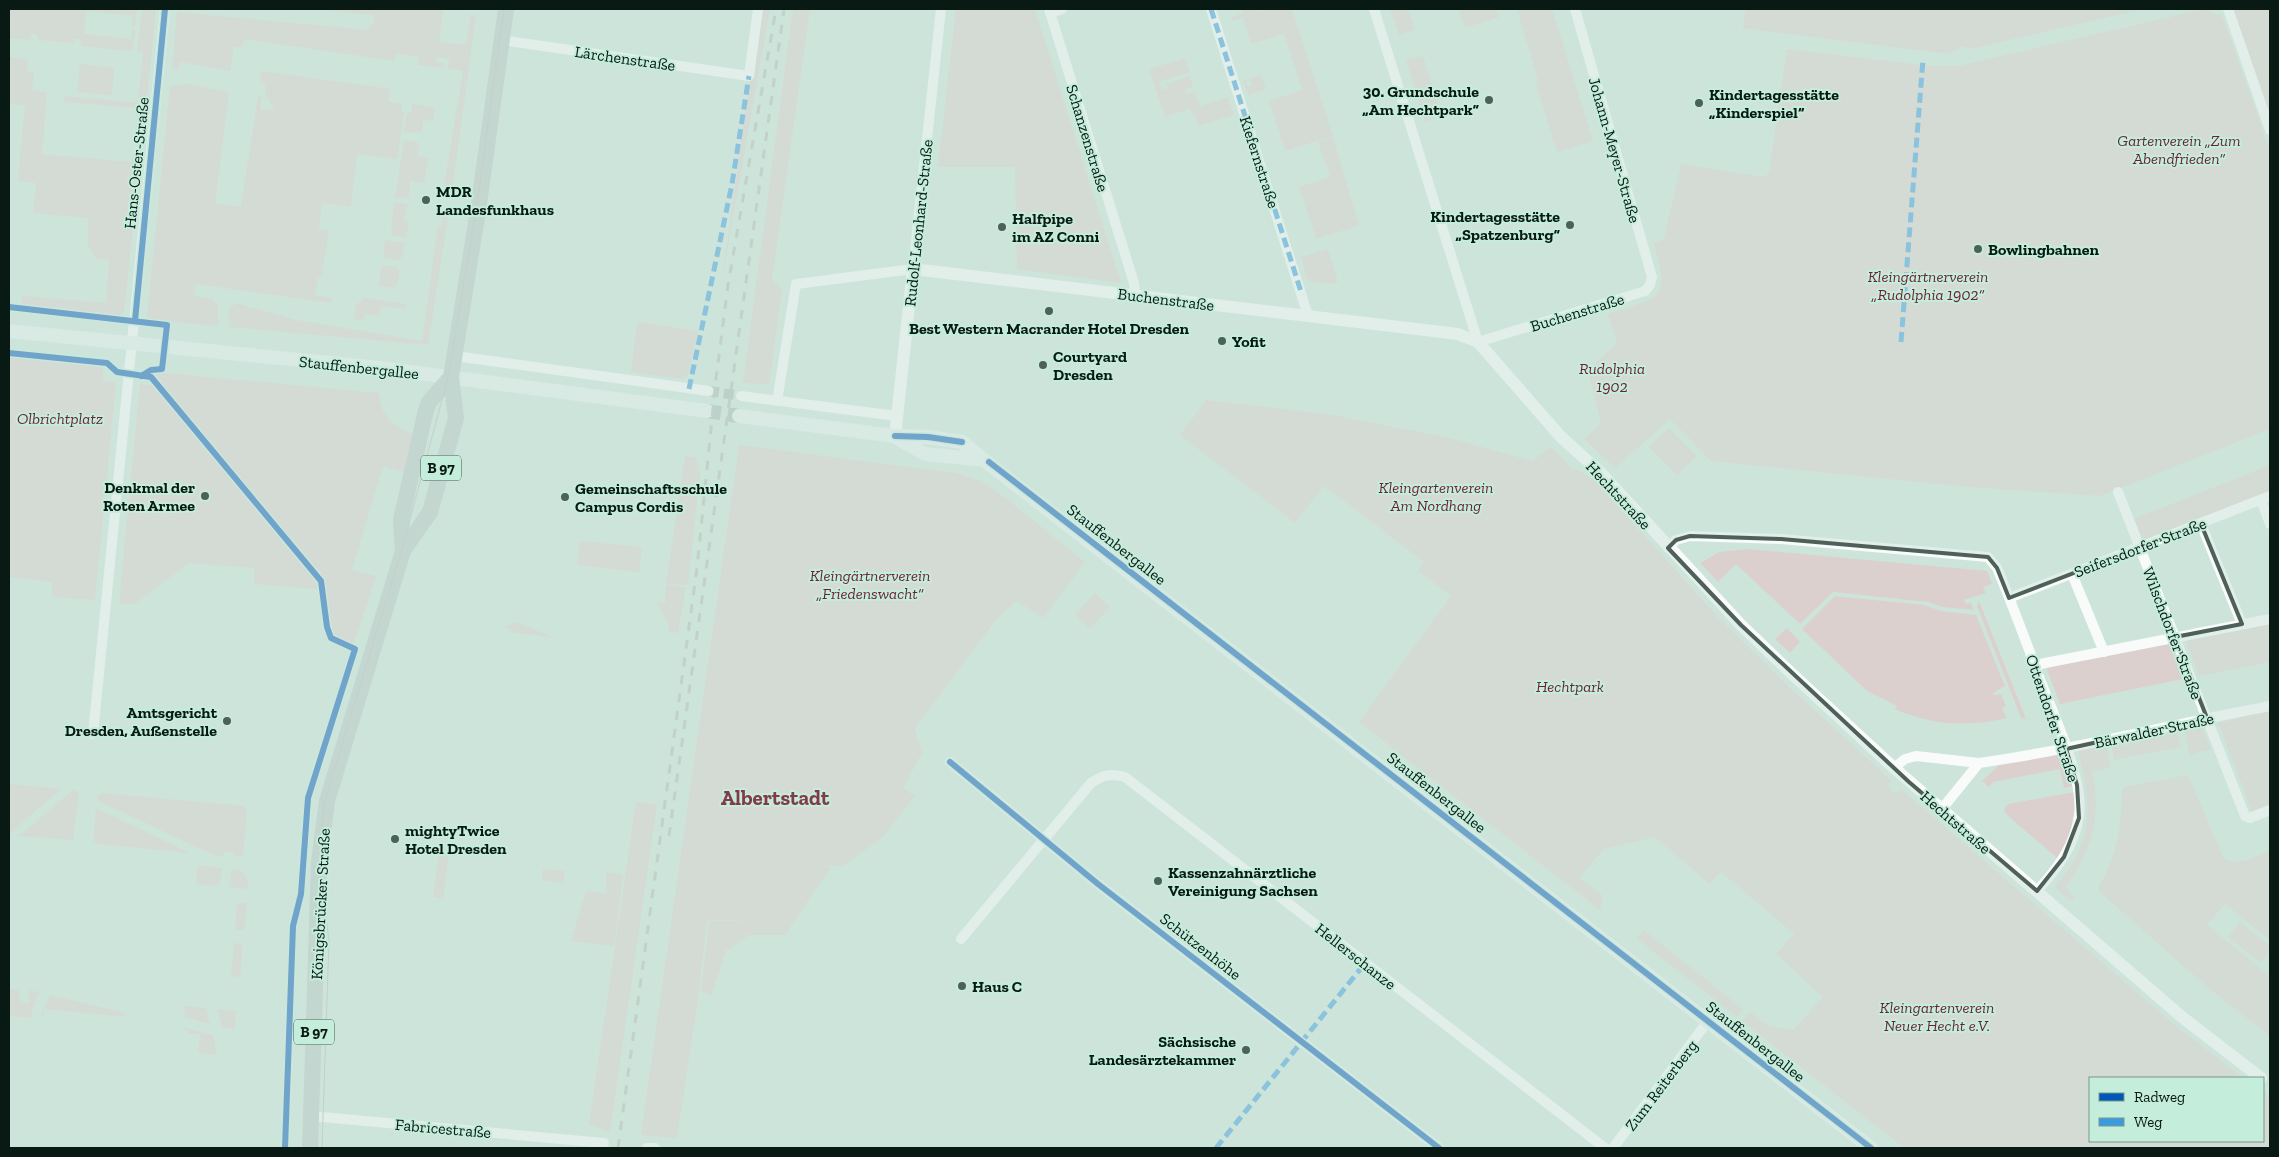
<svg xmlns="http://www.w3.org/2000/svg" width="2279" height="1157" font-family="'Zilla Slab',serif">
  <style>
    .green { fill: #dcd0cf }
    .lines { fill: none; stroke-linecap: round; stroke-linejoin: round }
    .minor-tunnel { stroke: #a6bbb3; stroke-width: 10; stroke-dasharray: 10 5; stroke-linecap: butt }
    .secondary-tunnel { stroke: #a6bbb3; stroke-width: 14; stroke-dasharray: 14 7; stroke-linecap: butt }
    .minor { stroke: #f8fbfa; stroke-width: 10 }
    .tertiary { stroke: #f8fbfa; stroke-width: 12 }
    .secondary { stroke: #e7efed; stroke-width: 14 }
    .primary { stroke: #b7c5c0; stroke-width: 16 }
    .tram { stroke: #b4bab7; stroke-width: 1 }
    .rail { stroke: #b4bab7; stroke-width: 3; stroke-dasharray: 9 9; stroke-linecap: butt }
    .quiet { stroke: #3a9bde; stroke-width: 5; stroke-dasharray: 10 5; stroke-linecap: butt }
    .cycleway-casing { stroke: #c4eddc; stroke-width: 9 }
    .cycleway { stroke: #0057b8; stroke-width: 6 }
    .marked { fill: none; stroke: #4e6059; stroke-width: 4; stroke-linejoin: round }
    .poi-dot { fill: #4e6059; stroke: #c4eddc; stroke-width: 2 }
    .labels { text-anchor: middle; stroke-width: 4; stroke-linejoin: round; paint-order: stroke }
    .shield { fill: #c4eddc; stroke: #41594f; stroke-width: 1 }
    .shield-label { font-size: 15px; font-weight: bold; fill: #091913 }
    .street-label { font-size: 16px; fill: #091913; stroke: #c4eddc }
    .poi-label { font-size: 16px; font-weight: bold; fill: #091913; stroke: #c4eddc; text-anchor: start }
    .park-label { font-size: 16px; font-style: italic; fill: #6d1f33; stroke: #c4eddc }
    .district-label { font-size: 21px; font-weight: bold; fill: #833b4a; stroke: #c4eddc }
  </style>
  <rect width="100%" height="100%" fill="#cde4db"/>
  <path class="green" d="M9,9H137L135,26H132L133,16L86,11L84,34L131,39L132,29L135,30L132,51L81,46L80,39H75L73,43L39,40L37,35L32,34L30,40L9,38Z
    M142,9H156L147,99L138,98L143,52L137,51Z
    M315,9H443L439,42L466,45L471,15L476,16L451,198L445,197L446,186H444L463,71L448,68L449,59L436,57V62L444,63L443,68L418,65V57L396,53L394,61L244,39L243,47L234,46L230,71L180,62L179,70L172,68L177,12L369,30L370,25H373L374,15Z
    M760,9H770L722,280Z
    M793,9H810L772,279L782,290L769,384L743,383Z
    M956,9H1035L1121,283L1017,269L1015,167H938Z
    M1241,9H1256L1257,12L1267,9H1292L1333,136L1285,151L1269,101L1302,90L1284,34L1251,44L1243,17L1233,21L1231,17L1242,13Z
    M1390,9H1408L1415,30L1399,35Z
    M1459,9H1496L1499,17L1465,28Z
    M1517,9H1552L1593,141L1557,152L1536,84L1538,80Z
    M1745,9H2143L1970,49L1962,46L1950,54L1743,28Z
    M2204,9L2222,16L2270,150V429L2100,496L1957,486L1711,461L1670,419L1615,468L1584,439L1601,423L1588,370L1617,343L1608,314C1659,297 1672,301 1653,243L1664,239L1681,164L1764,177L1769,172L1787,49L1930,66H1958Z
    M2235,9H2270V117L2233,12Z
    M1423,56L1442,116L1425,122L1406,60Z
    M9,57L28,59L27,71L34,72L32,90L47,92L42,154L131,162L132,155L141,157L124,312L119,316L21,306L22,296L106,303L109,260L96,259L88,245V218L33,213L36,183L18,181L25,105L9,104Z
    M1185,58L1190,72L1159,82L1162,90L1168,88L1167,84L1190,76L1193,87L1186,89L1187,94L1195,92L1200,106L1228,97L1234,115L1198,126L1195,114L1192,115L1190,109L1165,117L1149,69Z
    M80,64L114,68L112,95L77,92Z
    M261,71L391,89L388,102L402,104L401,111L404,112L397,159L357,154L351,207L322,203L319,229L329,231L321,278H318L315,295L333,298L331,303L196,284L194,296L213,299L218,305V326L150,320L147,317L170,86L186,84L229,92L215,203L241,207L258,96H262L260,109L274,110L265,92V84L260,81Z
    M1261,75L1266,89L1248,95L1243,80H1246L1248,87L1252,86L1250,78Z
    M64,96L141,103L140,116H136V108L64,102Z
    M412,104L435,108L433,121L423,120L422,131L418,133L404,132L407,113H411Z
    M1333,137L1359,226L1316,239L1299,187L1330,177L1318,142Z
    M404,140L417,142L419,145L418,156L428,158L424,183L410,181L409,198L395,197Z
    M394,202L408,204L404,220L409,221L406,238L391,235Z
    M442,216L448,217L428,345L229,327V309L236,303L296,320L422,341L438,226H441Z
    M385,240L405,243L402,257L398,260L383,258Z
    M1328,249L1338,282L1330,284L1308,281L1301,257Z
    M381,265L397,267L400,271L398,282L394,288L379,286Z
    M364,298L406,304L405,309L381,306L379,316L364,314L363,320L354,319L356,305Z
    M637,322L698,331L688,374L683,379L631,372Z
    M9,355L103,366V381L116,382L95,600L52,597V582L9,577Z
    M154,372L379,393C381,416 392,425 412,434L404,472L383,466L352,570L376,576L353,646L333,636L325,590L254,584V568L189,563L134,605L119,603L140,384L153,386Z
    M1206,400L1333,415L1450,438L1532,461L1551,447L1574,471L1576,469L1593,479L1720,619L1784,682L1892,781L1888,786L1896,794L1901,789L2176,1026L2244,1078H2090V1141H2263V1092L2270,1098V1148H1904L1742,1021L1750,1012L1767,1025L1793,1030L1823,997L1776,954L1794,934L1721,872L1709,884L1655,837L1604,849L1579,878L1603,896L1600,910L1359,722L1451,596L1418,571L1424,562L1324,486L1295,523L1180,435Z
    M1669,428L1697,456L1677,475L1649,447Z
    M739,445L956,473L982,481L1008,500L1085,562L1043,618L1017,601L997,618L915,728L922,753L903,788L915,796L882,838L843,866L820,865L831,867L785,935H749L726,951L711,996L701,991L709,921L772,920H707L699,992L677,1138L641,1135Z
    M685,456L696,457L700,474L688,585L666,584Z
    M2270,465V492L2147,541L2143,540L2134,519Z
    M580,541L642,547L639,572L577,565Z
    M1748,549L1987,571L1992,584L1983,587L1986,593L1964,600L1966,604L1971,603L1974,610L1942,607L1928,602L1833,592L1800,624L1736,564L1718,582L1700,563L1719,552Z
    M666,585L686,587L678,633L668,632L669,624L656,602L665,603Z
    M1095,593L1110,607L1090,629L1075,615Z
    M1835,596L1924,605L1941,611L1976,615L2005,686L1993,693L1994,695L2001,694L2006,706L2002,708L2007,718C1967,727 1933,726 1895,709L1897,706L1867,691L1802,629Z
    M1979,601L2026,719L2021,718L1977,606Z
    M516,622L555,638L511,632V629L504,627Z
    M2270,624V662L2199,676L2186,641Z
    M1787,628L1800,642L1790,653L1775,639Z
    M2169,644L2183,679L2060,704L2046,667Z
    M2270,710V804L2252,811L2218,723Z
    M2201,725L2211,749L2202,752L2201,750L2190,757L2184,727Z
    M2177,728L2181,747L2114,760L2111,742Z
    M2106,744L2111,767L2092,772C2102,815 2092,852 2066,887L2074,897L2071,901L2055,887C2095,840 2092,806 2078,750Z
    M2057,754L2063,758L2073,786L2064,788L2060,769L1993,782L1989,787L1982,781L2000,764Z
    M2188,775L2224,859C2240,866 2255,857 2270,851V940L2225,904L2207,925L2270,976V1036L2207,987L2100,892L2099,887C2117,853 2121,830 2122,792L2124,787Z
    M9,784L61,789L9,834Z
    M73,790L79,793L73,840L19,836Z
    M2075,792C2075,818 2070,836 2058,859L2007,815L2004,810L2008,804Z
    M102,793L244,806L247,812L243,855L235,857V852H225L224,856L213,855L97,800L98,796Z
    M636,802L657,804L610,1132L589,1125Z
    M96,808L190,853L97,844L93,840Z
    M444,850L449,852L443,899L433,897L439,853Z
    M197,865L222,868L219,886L196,884Z
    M232,869C244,870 249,877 248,889L229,887Z
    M543,869L565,871L563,883L542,880Z
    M606,872L623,875L614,946L571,941L586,891L607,893Z
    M237,903H247L244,930H235Z
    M2240,922L2270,946V951L2261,963L2228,937Z
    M1644,930L1743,1009L1737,1017L1637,939Z
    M234,943L243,944L240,977L231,976Z
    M9,989L18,990L20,1003H29V990L39,992L30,1018L9,1016Z
    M50,995L125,1013V1017L44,1009L43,1017H40Z
    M185,1006L206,1008L210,1024L184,1017Z
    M217,1009L236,1011L235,1030L222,1027Z
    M182,1027L213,1035L217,1055L198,1053L200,1034H190Z"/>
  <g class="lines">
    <path class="minor-tunnel" d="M709,391L741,396"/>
    <path class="secondary-tunnel" d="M707,411L739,416"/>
    <path class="minor" d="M1049,9L1134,283L1135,295
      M1211,9L1308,316
      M1374,9L1478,342L1645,291L1650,285L1652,277L1575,9
      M2228,9L2270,130
      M1050,13L1062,9
      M501,40L749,76L758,9
      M455,356L709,391
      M741,396L897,416
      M777,401L796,284L913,269L941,9
      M2118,492L2245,816L2250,818L2270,810
      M2261,500L2270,524
      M2201,524L2242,624
      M1668,548L1676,540L1690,536L1781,539L1988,557L1997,568C2013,606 2027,644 2041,682C2055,718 2084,779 2079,816C2075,846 2056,870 2037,891
      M2072,574L2104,652
      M2009,598L2270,496
      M2035,665L2270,619
      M93,734L165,9
      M950,762L1098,884L1439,1148
      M1979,763C2077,749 2173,724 2270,706
      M1894,768L1905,759L1916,756L1979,763L1941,810
      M961,939L1091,783C1103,775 1110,773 1125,777L1605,1148
      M311,1116L604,1143
      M647,1148H655
      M1613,1148L1708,1021"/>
    <path class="tertiary" d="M895,436L913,269L1458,334L1478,342L1561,437L1601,473L1741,625L1791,673L1894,768L2182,1017L2261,1078"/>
    <path class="secondary" d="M9,331L380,368L707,411
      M739,416L895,436L928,437L962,442L984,460L1871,1148
      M895,437L925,454L984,460"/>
    <path class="primary" d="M403,551L401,520L426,410L429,402L451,377
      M310,1148L319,862L327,801L403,551L430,512L456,418L451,377L478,211L506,9"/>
    <path class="tram" d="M322,1148L329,941L319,862L324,804L404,542L448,377L476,211L504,9"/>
    <path class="rail" d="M669,836L784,9
      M618,1148L697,568L716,379L728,285L776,9"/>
    <path class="quiet" d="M1211,9L1302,295
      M1901,342L1923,59
      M689,389L732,184L749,76
      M1216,1148L1366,962"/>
    <defs>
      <path id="cycleway" d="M9,307L167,325L162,369L151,370L141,376
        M135,321L165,9
        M9,353L107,363L117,372L151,377L321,581L327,627L331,638L355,649L308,798L301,894L293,926L285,1148
        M895,436L928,437L962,442
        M989,462L1871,1148
        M950,762L1098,884L1439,1148"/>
    </defs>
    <use href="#cycleway" class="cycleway-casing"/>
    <use href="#cycleway" class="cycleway"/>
  </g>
  <path d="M0 0H2279V1157H0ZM2201,524L2242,624L2175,637L2207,718L2066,749L2077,785L2079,818L2064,857L2037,891L1909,782L1741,625L1668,548L1676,540L1690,536L1781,539L1988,557L1997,568L2009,598Z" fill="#cde4db" fill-opacity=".55" fill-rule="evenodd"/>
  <path class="marked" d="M2201,524L2242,624L2175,637L2207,718L2066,749L2077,785L2079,818L2064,857L2037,891L1909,782L1741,625L1668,548L1676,540L1690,536L1781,539L1988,557L1997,568L2009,598Z"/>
  <g class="poi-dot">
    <circle cx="1489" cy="100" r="5"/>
    <circle cx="1699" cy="103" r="5"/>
    <circle cx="426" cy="200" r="5"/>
    <circle cx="1570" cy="225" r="5"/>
    <circle cx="1002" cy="227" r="5"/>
    <circle cx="1978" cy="249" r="5"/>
    <circle cx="1049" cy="311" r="5"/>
    <circle cx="1222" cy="341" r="5"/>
    <circle cx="1043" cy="365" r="5"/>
    <circle cx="205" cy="496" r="5"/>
    <circle cx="565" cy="497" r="5"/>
    <circle cx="227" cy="721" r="5"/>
    <circle cx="395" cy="839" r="5"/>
    <circle cx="1158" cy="881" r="5"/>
    <circle cx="962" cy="986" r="5"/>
    <circle cx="1246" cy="1050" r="5"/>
  </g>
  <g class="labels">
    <g class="shield">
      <rect x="421" y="455.5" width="40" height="25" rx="4"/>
      <rect x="294" y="1019.5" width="40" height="25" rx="4"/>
    </g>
    <g class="shield-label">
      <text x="441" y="473">B 97</text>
      <text x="314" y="1037">B 97</text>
    </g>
    <g class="street-label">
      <text transform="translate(625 58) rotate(8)" y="6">Lärchenstraße</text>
      <text transform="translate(1088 138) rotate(73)" y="6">Schanzenstraße</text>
      <text transform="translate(1615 150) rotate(74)" y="6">Johann-Meyer-Straße</text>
      <text transform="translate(1260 162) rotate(72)" y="6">Kiefernstraße</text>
      <text transform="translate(136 163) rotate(-84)" y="6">Hans-Oster-Straße</text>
      <text transform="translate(918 223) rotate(-84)" y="6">Rudolf-Leonhard-Straße</text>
      <text transform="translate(1166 299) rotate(7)" y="6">Buchenstraße</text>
      <text transform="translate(1577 312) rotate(-17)" y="6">Buchenstraße</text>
      <text transform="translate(359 367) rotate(6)" y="6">Stauffenbergallee</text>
      <text transform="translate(1619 495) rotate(47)" y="6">Hechtstraße</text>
      <text transform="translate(1117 544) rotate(38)" y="6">Stauffenbergallee</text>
      <text transform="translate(2140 547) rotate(-21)" y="6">Seifersdorfer Straße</text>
      <text transform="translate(2173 633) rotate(69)" y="6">Wilschdorfer Straße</text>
      <text transform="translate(2053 718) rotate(71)" y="6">Ottendorfer Straße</text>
      <text transform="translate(2154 730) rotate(-12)" y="6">Bärwalder Straße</text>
      <text transform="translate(1437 792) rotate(38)" y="6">Stauffenbergallee</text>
      <text transform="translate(1956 822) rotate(41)" y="6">Hechtstraße</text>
      <text transform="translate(320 904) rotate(-87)" y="6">Königsbrücker Straße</text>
      <text transform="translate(1201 946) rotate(38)" y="6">Schützenhöhe</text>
      <text transform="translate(1356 956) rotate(38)" y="6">Hellerschanze</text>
      <text transform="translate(1756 1041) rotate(38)" y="6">Stauffenbergallee</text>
      <text transform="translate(1661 1085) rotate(-53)" y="6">Zum Reiterberg</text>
      <text transform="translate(443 1128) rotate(5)" y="6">Fabricestraße</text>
    </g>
    <g class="poi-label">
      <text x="1479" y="97" text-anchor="end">30. Grundschule<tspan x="1479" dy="18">„Am Hechtpark“</tspan></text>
      <text x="1709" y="100">Kindertagesstätte<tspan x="1709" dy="18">„Kinderspiel“</tspan></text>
      <text x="436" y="197">MDR<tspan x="436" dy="18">Landesfunkhaus</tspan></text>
      <text x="1560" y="222" text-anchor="end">Kindertagesstätte<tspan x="1560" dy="18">„Spatzenburg“</tspan></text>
      <text x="1012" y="224">Halfpipe<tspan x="1012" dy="18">im AZ Conni</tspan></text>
      <text x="1988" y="255">Bowlingbahnen</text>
      <text x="1049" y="334" text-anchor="middle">Best Western Macrander Hotel Dresden</text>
      <text x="1232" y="347">Yofit</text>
      <text x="1053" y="362">Courtyard<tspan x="1053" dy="18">Dresden</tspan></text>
      <text x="195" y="493" text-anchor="end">Denkmal der<tspan x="195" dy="18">Roten Armee</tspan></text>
      <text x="575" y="494">Gemeinschaftsschule<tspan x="575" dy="18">Campus Cordis</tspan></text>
      <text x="217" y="718" text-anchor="end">Amtsgericht<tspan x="217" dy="18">Dresden, Außenstelle</tspan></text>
      <text x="405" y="836">mightyTwice<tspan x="405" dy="18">Hotel Dresden</tspan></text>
      <text x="1168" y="878">Kassenzahnärztliche<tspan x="1168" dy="18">Vereinigung Sachsen</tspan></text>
      <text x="972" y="992">Haus C</text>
      <text x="1236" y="1047" text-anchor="end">Sächsische<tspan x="1236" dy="18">Landesärztekammer</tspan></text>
    </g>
    <g class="park-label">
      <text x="2179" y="146">Gartenverein „Zum<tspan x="2179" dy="18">Abendfrieden“</tspan></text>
      <text x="1928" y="282">Kleingärtnerverein<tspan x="1928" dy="18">„Rudolphia 1902“</tspan></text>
      <text x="1612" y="374">Rudolphia<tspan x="1612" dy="18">1902</tspan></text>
      <text x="60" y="424">Olbrichtplatz</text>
      <text x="1436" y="493">Kleingartenverein<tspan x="1436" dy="18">Am Nordhang</tspan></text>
      <text x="870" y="581">Kleingärtnerverein<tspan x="870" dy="18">„Friedenswacht“</tspan></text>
      <text x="1570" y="692">Hechtpark</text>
      <text x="1937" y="1013">Kleingartenverein<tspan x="1937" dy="18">Neuer Hecht e.V.</tspan></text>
    </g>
    <g class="district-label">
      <text x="775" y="805">Albertstadt</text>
    </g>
  </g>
  <rect width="2279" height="1157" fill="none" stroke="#091913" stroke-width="20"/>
  <rect x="2089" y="1077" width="175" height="65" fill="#c4eddc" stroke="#79988c"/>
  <rect x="2099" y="1093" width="25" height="8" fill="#0057b8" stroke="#79988c"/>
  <text x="2134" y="1102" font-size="15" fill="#091913">Radweg</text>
  <rect x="2099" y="1118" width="25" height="8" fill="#3a9bde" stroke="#79988c"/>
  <text x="2134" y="1127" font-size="15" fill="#091913">Weg</text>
</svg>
